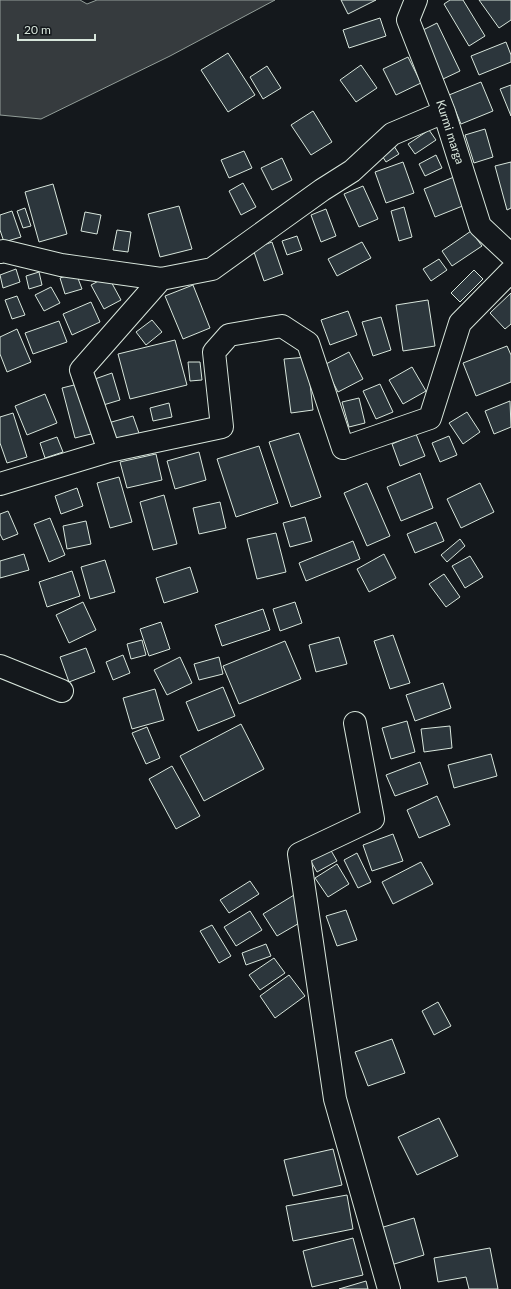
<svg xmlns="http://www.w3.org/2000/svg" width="511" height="1289" font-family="Lato,sans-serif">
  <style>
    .water { fill: #363b3e; stroke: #939e99 }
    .building { fill: #2c363c; stroke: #d8e6dc }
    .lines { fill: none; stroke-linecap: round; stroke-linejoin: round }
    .street-casing { stroke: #d8e6dc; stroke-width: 24 }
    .street { stroke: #14181c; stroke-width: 22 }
    .labels { text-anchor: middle; stroke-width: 3; stroke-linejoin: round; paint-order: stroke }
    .street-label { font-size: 12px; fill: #d8e6dc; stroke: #14181c }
  </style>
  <rect width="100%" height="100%" fill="#14181c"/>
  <path class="water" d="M0,0H80L87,4L97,0H275L170,56L41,119L0,115Z"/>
  <path class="building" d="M341,0H376L348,14Z
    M450,0H463L485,36L469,46L444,4Z
    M479,0H511V20L499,28Z
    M380,18L386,36L349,48L343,30Z
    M437,23L460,71L443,79L421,31Z
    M506,42L511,55V62L479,75L471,56Z
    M228,53L255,95L228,112L201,70Z
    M408,57L421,83L396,95L383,69Z
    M361,65L377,88L356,102L340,80Z
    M267,66L281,88L263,99L250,77Z
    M481,82L493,111L461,124L449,95Z
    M511,85V116L500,89Z
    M313,111L332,142L311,155L291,125Z
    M485,129L493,157L474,163L465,135Z
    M429,130L436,140L415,154L408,144Z
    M394,146L399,154L386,162L381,154Z
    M244,151L252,168L229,178L221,160Z
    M436,155L442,168L425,176L419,164Z
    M282,158L292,180L272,190L261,168Z
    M403,162L414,193L386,203L375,172Z
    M511,162V208L507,210L495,166Z
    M454,177L465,205L435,217L424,189Z
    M243,183L256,207L241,215L229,191Z
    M53,184L67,234L39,242L25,192Z
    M363,186L378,219L359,227L344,194Z
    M179,206L192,249L160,257L148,214Z
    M404,207L412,237L399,241L391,211Z
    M25,208L31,226L23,228L17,211Z
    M326,209L336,236L321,242L311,215Z
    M12,211L21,237L4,242L0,230V215Z
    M85,212L101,215L97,234L81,231Z
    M117,230L131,232L128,252L113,250Z
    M471,231L482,246L452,266L442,251Z
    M297,236L302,250L287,255L282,241Z
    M272,242L283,274L264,281L253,249Z
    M362,242L371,258L337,276L328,259Z
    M439,259L447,270L431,281L423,269Z
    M16,269L20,282L3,288L0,275Z
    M474,270L483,279L460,302L451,293Z
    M39,272L42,285L29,289L26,276Z
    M76,273L82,289L65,294L60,278Z
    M108,276L121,300L104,309L91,285Z
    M193,285L210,328L183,339L165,296Z
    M51,287L60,303L44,311L35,295Z
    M511,293V324L505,329L490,313Z
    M17,296L25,315L12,319L5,300Z
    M428,300L435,346L403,351L396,305Z
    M91,302L100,322L72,335L63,314Z
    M348,311L357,335L330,345L321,320Z
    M381,317L391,350L373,356L362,322Z
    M152,320L162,332L146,345L136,332Z
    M59,321L67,342L33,354L25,333Z
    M17,329L31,362L7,372L0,354V337Z
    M175,340L187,385L130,399L118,354Z
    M507,346L511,355V382L476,396L463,363Z
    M349,352L363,379L338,392L324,365Z
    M307,357L313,410L291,413L284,359Z
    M188,362H200L202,380L190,381Z
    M412,367L426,391L403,404L389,380Z
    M112,373L120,400L100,406L92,380Z
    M82,383L95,433L75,438L62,388Z
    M380,384L393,412L376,419L363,391Z
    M45,394L57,423L27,435L15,406Z
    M359,398L365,423L349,427L342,402Z
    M510,401L511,427L494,434L485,411Z
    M169,403L172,417L153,421L150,408Z
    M467,412L480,432L463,444L449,423Z
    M13,413L27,457L7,463L0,443V417Z
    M133,416L140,436L115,443L108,423Z
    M299,433L321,497L291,507L269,442Z
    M416,434L425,456L400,466L392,444Z
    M449,436L457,455L440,462L432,443Z
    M57,437L63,452L45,458L40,443Z
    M259,446L278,503L236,517L217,459Z
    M199,452L206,480L175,489L167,461Z
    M156,454L162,480L127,488L120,462Z
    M420,473L433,508L401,521L387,487Z
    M119,477L132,522L110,528L97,483Z
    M367,483L390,536L367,546L344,493Z
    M480,483L494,512L461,528L447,499Z
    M77,488L83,506L61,514L55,496Z
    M164,495L177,544L153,550L140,502Z
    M220,502L226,528L199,534L193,508Z
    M8,511L18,534L3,540L0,534V514Z
    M305,517L312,541L290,547L283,523Z
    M50,518L65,555L49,562L34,524Z
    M86,521L91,544L67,549L63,526Z
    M436,522L444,541L415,553L407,534Z
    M276,533L286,572L257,579L247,539Z
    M460,539L465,546L447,562L441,555Z
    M353,541L360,559L306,581L299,563Z
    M24,554L29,570L0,578V561Z
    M384,554L396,578L369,592L357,569Z
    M470,556L483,577L465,588L452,566Z
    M105,560L115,592L90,599L81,567Z
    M190,567L198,592L164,603L156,578Z
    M72,571L80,596L47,607L39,582Z
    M444,574L460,597L446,607L429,584Z
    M83,602L96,630L69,643L56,615Z
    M295,602L302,623L280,631L273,609Z
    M263,609L270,630L222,646L215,625Z
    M161,622L170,649L149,656L140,629Z
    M393,635L410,683L390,689L374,641Z
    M339,637L347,664L316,672L309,645Z
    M142,640L146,655L131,659L127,644Z
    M285,641L301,679L239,704L223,666Z
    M86,648L95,672L69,682L60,657Z
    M123,655L130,673L113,680L106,662Z
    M180,657L192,683L167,695L154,670Z
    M219,657L223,674L199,680L194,664Z
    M443,683L451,708L415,721L406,695Z
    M223,687L235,716L198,731L186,702Z
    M155,689L164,720L132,729L123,698Z
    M407,721L415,752L391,759L382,728Z
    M241,724L264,769L204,801L180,756Z
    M450,726L452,748L424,752L421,729Z
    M147,727L160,758L146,764L132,733Z
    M491,754L497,776L454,788L448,765Z
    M420,762L428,784L395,796L386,775Z
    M172,766L200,816L176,829L149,779Z
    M437,796L450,825L419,838L407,810Z
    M393,834L403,861L372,871L363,845Z
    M329,847L337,861L317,872L309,858Z
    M357,853L371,882L358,888L344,860Z
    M421,862L433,884L393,904L382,882Z
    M337,864L349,884L328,897L315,878Z
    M250,881L259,894L229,913L220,900Z
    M294,895L308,918L277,936L263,914Z
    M346,910L357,940L337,946L326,916Z
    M250,911L262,930L236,946L224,927Z
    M212,925L231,956L219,963L200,931Z
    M266,944L271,956L246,965L242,953Z
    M274,958L285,973L260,990L249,975Z
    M289,975L305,996L275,1018L260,996Z
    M438,1002L451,1026L434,1035L422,1011Z
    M392,1039L405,1073L368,1086L355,1052Z
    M439,1118L458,1156L417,1175L398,1137Z
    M333,1149L342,1185L293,1196L284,1160Z
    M347,1195L353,1229L293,1241L286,1206Z
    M414,1218L424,1255L391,1265L380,1228Z
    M353,1238L363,1275L312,1287L303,1251Z
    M490,1248L498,1289H469L466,1277L438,1282L434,1258Z
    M366,1281L368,1289H339Z"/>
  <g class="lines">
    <defs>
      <path id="street" d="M416,0L408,20L444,112L480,226L511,255
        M0,252L3,251L61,265L161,279L212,269L322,190L352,171L392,134L444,112
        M109,451L81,370L161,279
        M0,484L109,451L222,427L214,352L229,335L282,326L308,343L343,448L430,418L460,323L511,271
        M0,666L62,691
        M355,723L373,819L299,854L335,1099L389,1289"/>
    </defs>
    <use href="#street" class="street-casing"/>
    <use href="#street" class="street"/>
  </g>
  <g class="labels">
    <g class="street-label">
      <text transform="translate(450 132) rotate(72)" y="4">Kurmi marga</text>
    </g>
  </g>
  <path d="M18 34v6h77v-6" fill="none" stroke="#d8e6dc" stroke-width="2"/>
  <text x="24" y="34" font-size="12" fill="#d8e6dc" stroke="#14181c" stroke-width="3" paint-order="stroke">20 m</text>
</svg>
